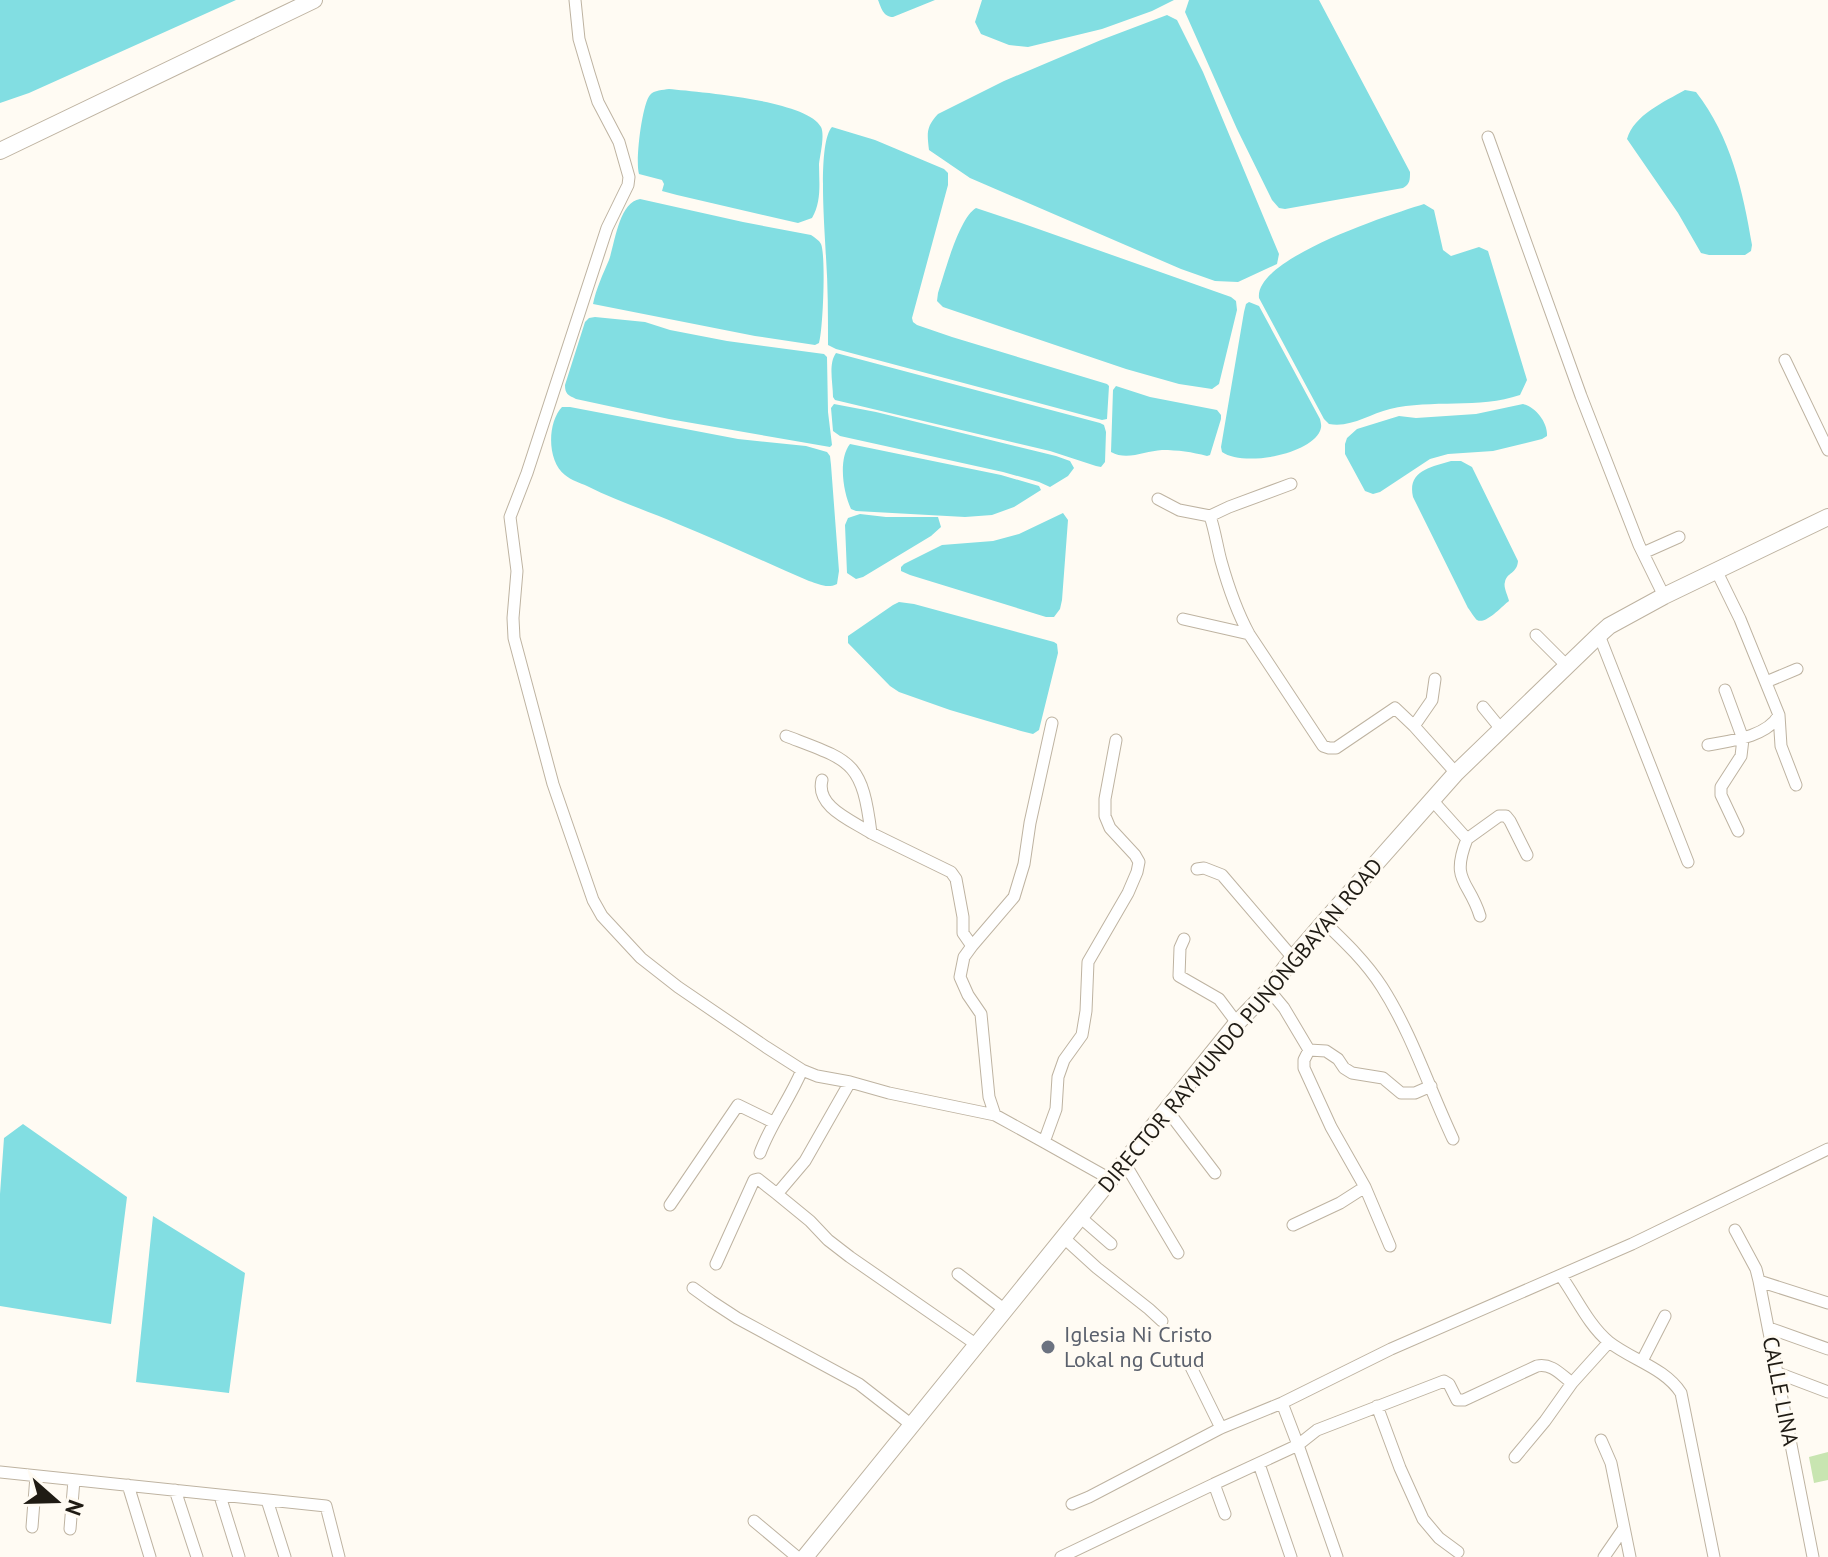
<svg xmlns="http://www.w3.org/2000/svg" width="1828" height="1557" font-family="'PT Sans',sans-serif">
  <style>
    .green { fill: #c8e5b1 }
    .water { fill: #82dee2 }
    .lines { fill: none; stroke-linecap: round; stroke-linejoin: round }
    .street-casing { stroke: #beb3a1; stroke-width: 13 }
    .secondary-casing { stroke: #beb3a1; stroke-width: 18 }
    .street { stroke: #fff; stroke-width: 11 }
    .secondary { stroke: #fff; stroke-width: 16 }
    .worship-dot { fill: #6b7280; stroke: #fffbf3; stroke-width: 3 }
    .labels { text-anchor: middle; stroke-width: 6; stroke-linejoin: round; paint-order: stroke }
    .street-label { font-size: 22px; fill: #1f1b14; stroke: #fffbf3 }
    .worship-label { font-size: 22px; fill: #5b616d; stroke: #fffbf3; text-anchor: start }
  </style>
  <rect width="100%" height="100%" fill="#fffbf3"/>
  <path class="green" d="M1828,1452V1480L1814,1483L1809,1457Z"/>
  <path class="water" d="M0,0H236L29,93L0,103Z
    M878,0H935L893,17C883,17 881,7 878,0Z
    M982,0H1174L1152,11L1102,29L1028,47L1009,45L981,34L975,22Z
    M1189,0H1319L1410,172C1410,180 1410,184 1403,188L1285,209L1279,208L1272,200L1237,129L1185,12Z
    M1167,15L1177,20L1203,72L1279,254L1277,264L1238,282L1215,281L1181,269L970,178L929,150C927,133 926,127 938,114L1004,81L1101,40Z
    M669,89C698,92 807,100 821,127C825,135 820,155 819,164C819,182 822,201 812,218L798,223L677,195L662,191L664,184L662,180L639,174C635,162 642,104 650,95C654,90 663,90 669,89Z
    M1685,90L1696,92C1731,137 1743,191 1752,245L1751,251L1745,255H1709L1701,253L1678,213L1627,139C1634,115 1664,102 1685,90Z
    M832,127L875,140L944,169L948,173V185L912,318L913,322L917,325L952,337L1107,384L1109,386L1107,419L1102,420L836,349L828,345C828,315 828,286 826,257C825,232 817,143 832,127Z
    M640,199L743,222L811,235C815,238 819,240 821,244C826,255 823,331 819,343L815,345L755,336L593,304C596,289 603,274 609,260C615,243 619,202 640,199Z
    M1424,204L1434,210L1443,250L1451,256L1479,247L1488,251L1527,380L1520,395C1479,409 1432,399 1390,409C1369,414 1351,428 1329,424L1324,419L1259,298C1254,258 1392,214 1424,204Z
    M976,208L1027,225L1231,297L1236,301L1237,310L1219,384L1212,389L1179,384L1126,369L943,307L937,301L938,293C945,272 959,218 976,208Z
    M1249,302L1259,306L1320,419C1321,424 1322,426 1320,431C1309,455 1243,467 1222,452L1221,447L1244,312L1246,304Z
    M595,317L645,322L670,330L727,341L824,354L827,357L828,412L832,445L830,447L669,419L576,399C568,395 565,394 565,385L585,322L589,318Z
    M836,353L1100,423L1104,425L1106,432L1105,462L1101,467L1096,466L1050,451L835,400L833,397C833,383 828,364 836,353Z
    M1116,386L1150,397L1217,410L1221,415V419L1210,455L1207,456C1192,452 1178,450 1162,450C1145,451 1127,461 1111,452L1113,390Z
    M834,404L876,412L1056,456L1070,461L1074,468L1068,476L1050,487L1039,482L1003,472L840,436L833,431L831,408Z
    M1523,404C1536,407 1548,423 1547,436L1542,439L1493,451L1448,454L1430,459L1380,492L1373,494L1365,491L1345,454V444L1347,438L1357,429L1399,416L1416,418L1476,414Z
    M562,407H570L738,439L806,446L827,452L830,456L831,465L839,571L837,584C827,589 819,584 809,581C765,562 722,542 678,524C648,511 617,501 587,486C580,483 571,480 565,475C547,461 547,423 562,407Z
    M850,444L1001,475L1039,486L1041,490L1014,507L992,515L965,517L856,511L851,509C843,492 838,459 850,444Z
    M1451,461H1461L1472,467L1518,561C1517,574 1507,572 1505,582C1503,587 1508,596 1509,601C1502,606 1486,625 1477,620C1476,620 1469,609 1468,608L1413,497C1407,471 1431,467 1451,461Z
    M1063,513L1068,520L1062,600L1060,609L1054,617H1046L910,575L901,571V567L904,564L942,545L993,541L1019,534Z
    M860,514L886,517H938L941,527L931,536L863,577L856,579L847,573L845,525L848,518Z
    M899,602L914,604L1054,642L1057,644L1058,653L1039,730L1033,734L1021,731L950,710L899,692L890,686L848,643V636L893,605Z
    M23,1124L127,1197L111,1324L0,1306V1194L4,1138Z
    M153,1216L245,1273L229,1393L136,1382Z"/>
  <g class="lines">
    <defs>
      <path id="street" d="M575,0L579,39L589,73L598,102L619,142L629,177L628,185L607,228L527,473L510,517L517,571L513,618L514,638L553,784L593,900L602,916L641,958L678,987L766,1047L802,1070L817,1076L850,1082L889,1093L995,1115L1044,1142
        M1488,137L1581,396L1639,545L1664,596
        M1785,360L1828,450
        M1291,484L1229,507L1210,516C1215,531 1217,546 1221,561C1228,586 1237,612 1249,634L1323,746L1329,748H1336L1395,708L1414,726L1456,773
        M1158,499L1179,510L1210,516
        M1643,553L1679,537
        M1716,570L1740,619L1779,715L1781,746L1796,785
        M1183,619L1249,634
        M1536,635L1566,665
        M1599,635L1688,862
        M1766,682L1797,669
        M1725,690L1743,739L1741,756L1721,787V795L1738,831
        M1483,707L1501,729
        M1414,726L1432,700L1435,679
        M786,736C851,761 862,760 871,833L951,872L956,879L963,917V933L972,946L1014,897L1024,864L1030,823L1052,723
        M1708,745C1730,741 1767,737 1779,715
        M822,780C815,807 853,821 871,833
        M1432,800L1467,839L1499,816H1506L1510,821L1527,855
        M1467,839C1450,882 1469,880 1480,916
        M1197,869L1204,868L1222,875L1293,958
        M1324,922C1345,942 1366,962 1382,987C1412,1034 1429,1088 1453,1139
        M1184,939L1180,948L1179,976L1219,999L1237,1023
        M972,946L964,957L960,977L968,995L981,1014L989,1097L995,1115
        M1269,990L1284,1008L1309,1050L1326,1051L1338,1059L1344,1068L1352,1073L1383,1078L1401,1093H1415L1431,1086
        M850,1082L805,1161L777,1194L810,1221L828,1240L850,1257L977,1345
        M1167,1110L1215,1173
        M760,1153C771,1123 790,1099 802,1070
        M1124,1162L1178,1253
        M1110,1179L1044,1142L1056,1109L1058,1077L1064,1060L1082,1035L1086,1011L1088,962L1128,893L1137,872L1139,862L1135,855L1110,828L1105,816V799L1116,740
        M1365,1187L1390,1246
        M670,1205L738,1105L773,1122
        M1080,1217L1111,1244
        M1293,1225L1340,1203L1365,1187L1331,1127L1304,1068V1060L1309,1050
        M1735,1230L1756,1269L1759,1281L1813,1557
        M1064,1238L1097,1268L1149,1309L1162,1321
        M716,1264L754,1180L758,1179L777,1194
        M958,1274L1005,1310
        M1561,1276C1576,1297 1589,1326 1609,1342C1632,1360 1665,1368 1681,1393L1714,1557
        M1759,1281L1828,1303
        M693,1288L711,1301L737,1318L859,1384L913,1426
        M1769,1328L1828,1349
        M1188,1361L1221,1428
        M1642,1361L1665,1316
        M1778,1373L1828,1392
        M1282,1403L1298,1445L1317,1430L1444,1381L1449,1384L1457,1400H1464L1537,1366C1552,1363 1561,1375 1572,1383
        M1377,1406L1400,1468L1423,1519L1439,1538L1458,1552
        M1601,1440L1611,1463L1630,1557
        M1515,1457L1545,1421L1572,1383L1609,1342
        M1259,1464L1291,1557
        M0,1472L326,1506L339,1557
        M128,1485L150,1557
        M175,1490L197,1557
        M220,1496L239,1557
        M267,1500L285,1557
        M1072,1504L1089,1497L1221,1428L1282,1403L1391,1349L1632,1244L1828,1149
        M1225,1514L1214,1484L1298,1445L1337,1557
        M754,1521L797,1557
        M32,1527L36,1476
        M70,1529L74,1480
        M1061,1557L1214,1484
        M1604,1557L1624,1528"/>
      <path id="secondary" d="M0,151L314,0
        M805,1557L1237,1023L1269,990L1293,958L1324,922L1456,773L1599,635L1609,626L1664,596L1828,517"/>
    </defs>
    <use href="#street" class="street-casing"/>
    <use href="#secondary" class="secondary-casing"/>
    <use href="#street" class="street"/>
    <use href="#secondary" class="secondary"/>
  </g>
  <circle class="worship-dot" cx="1048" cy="1347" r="8"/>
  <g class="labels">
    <g class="street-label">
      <text transform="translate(1240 1025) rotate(-50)" y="8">DIRECTOR RAYMUNDO PUNONGBAYAN ROAD</text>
      <text transform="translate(1781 1391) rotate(79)" y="8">CALLE LINA</text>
    </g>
    <g class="worship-label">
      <text x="1064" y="1342">Iglesia Ni Cristo<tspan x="1064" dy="25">Lokal ng Cutud</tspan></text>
    </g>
  </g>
  <g transform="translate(56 1501) rotate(110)" stroke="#fffbf3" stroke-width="6" paint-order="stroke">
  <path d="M0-6L14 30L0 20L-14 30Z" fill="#1f1b14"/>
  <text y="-12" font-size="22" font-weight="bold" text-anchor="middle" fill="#1f1b14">N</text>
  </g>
</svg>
